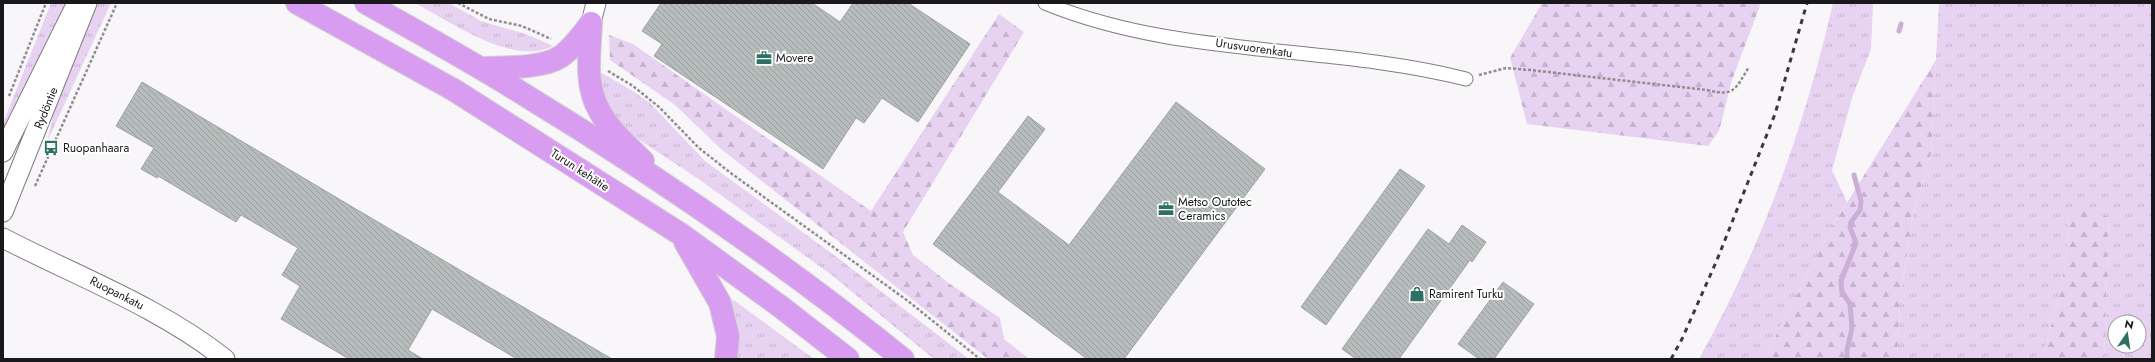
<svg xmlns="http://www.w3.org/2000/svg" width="2155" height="362" font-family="Jost,sans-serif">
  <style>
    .grass { fill: url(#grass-tufts); fill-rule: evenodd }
    .forest { fill: url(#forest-firs) }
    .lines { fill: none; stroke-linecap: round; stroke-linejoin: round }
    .stream { stroke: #cbafd6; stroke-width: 5 }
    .building { fill: url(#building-back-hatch); stroke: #9fa5a3 }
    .street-casing { stroke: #807d82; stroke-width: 15 }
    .secondary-casing { stroke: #807d82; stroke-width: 21 }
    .highway-casing { stroke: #d1d1d1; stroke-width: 24 }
    .path { stroke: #908e91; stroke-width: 2.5; stroke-dasharray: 3 2; stroke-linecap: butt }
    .street { stroke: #fff; stroke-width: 13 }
    .secondary { stroke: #fff; stroke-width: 19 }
    .highway { stroke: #d89cf0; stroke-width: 22 }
    .rail { stroke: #3a393b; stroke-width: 3; stroke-dasharray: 5 5; stroke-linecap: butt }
    .labels { text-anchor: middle; stroke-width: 4; stroke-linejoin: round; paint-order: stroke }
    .street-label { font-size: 12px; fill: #19181a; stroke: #fff }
    .poi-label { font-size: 12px; fill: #19181a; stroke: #fff; text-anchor: start }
  </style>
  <defs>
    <pattern id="grass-tufts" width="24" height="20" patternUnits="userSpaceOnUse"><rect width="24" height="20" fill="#e8d2f1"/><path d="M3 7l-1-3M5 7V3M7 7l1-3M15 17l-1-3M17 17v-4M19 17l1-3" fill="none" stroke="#c6b4ce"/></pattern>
    <pattern id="forest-firs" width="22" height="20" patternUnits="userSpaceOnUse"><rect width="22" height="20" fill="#e8d2f1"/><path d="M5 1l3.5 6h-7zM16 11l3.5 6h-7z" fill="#c6b4ce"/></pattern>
    <pattern id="building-back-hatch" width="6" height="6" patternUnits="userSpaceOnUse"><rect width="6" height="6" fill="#b6bcbb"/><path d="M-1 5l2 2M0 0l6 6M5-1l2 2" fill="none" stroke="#9ca1a0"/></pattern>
  </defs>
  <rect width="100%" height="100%" fill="#f9f6fa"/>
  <path class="grass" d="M51,3H69L3,142V123Z
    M97,3H111L47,142L58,96Z
    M415,3H449L481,21L526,34L553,46C513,67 451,22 415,3Z
    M1833,3H1873L1871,49L1852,98L1832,170L1847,202L1833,225L1764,359H1699C1761,248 1805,126 1833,3Z
    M1939,3H2152V359H2104L2109,217L2068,215C2070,264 2055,311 2042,359H1897L1900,303L1912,219L1931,154ZM2115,322H2139V346H2115Z
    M600,72L628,88L650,103L705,161L838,258L969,359H934L829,273L697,178L623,129L608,105L600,82Z
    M732,300L735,301L814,359H736L729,301Z"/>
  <path class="forest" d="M1542,3H1761L1732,80L1719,131L1708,146L1527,124L1510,58Z
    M999,14L1024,32L903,232L913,255L950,284L1000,318L1004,339L1029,359H988L721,149L675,105L610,60L609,35L633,44L871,211Z
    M1936,60L1931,154L1912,219L1900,303L1897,359H1764L1833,225Z
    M2076,208L2109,217L2104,359H2042C2055,311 2070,264 2068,214Z"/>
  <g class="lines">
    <path class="stream" d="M1899,31L1901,24
      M1847,359V350L1852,328L1850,304L1842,292L1841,281L1856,243L1850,227L1851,222L1860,210L1861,201L1854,175"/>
  </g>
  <path class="building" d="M661,3H812L840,22L853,3H908L970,44L918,122L882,98L864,123L856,118L823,169L654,56L662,44L642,31Z
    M142,82L366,215L612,359H517L432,309L408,350L423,359H349L281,319L300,286L282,275L298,248L241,215L236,222L158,176L157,178L141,169L154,148L116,126Z
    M1176,102L1265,169L1124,359H1087L933,244L1028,116L1045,129L998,192L1069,245Z
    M1400,169L1425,186L1326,325L1301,307Z
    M1462,225L1486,242L1472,262L1470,260L1399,359H1356L1342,349L1428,229L1449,244Z
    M1503,282L1534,304L1494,359H1479L1458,344Z"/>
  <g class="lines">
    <defs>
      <path id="street" d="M1045,3C1178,58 1328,44 1466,79"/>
      <path id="secondary" d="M591,23L596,3
        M3,152L77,3
        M3,212L87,3
        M3,238C78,277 158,306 225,359"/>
      <path id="highway" d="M297,3L454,90L682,235L781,307L848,359
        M366,3C418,32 470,61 520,92C653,173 782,262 903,359
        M591,23C590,52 584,84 599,110C609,130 628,146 643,161
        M480,68C502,67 541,69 560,57C572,49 582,35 591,23
        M685,242L720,303L728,336L726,359"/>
    </defs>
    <use href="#street" class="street-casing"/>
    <use href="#secondary" class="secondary-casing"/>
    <use href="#highway" class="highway-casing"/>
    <path class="path" d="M458,3L489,19L522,26L551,39
      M608,71L633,86L659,107L699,148L732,174L908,301L980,359
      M1479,75L1506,68L1530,70L1707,90C1735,97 1735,89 1749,67
      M9,96L46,3
      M35,186L117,3"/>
    <use href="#street" class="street"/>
    <use href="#secondary" class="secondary"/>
    <use href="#highway" class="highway"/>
    <path class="rail" d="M1671,359L1682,339L1717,260L1775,114L1807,3"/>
  </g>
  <defs>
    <symbol id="office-bare" viewBox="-9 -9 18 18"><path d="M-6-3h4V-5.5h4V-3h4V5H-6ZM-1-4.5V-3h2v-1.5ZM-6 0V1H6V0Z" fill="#2e7164" stroke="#fff" stroke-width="2.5" paint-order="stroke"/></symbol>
    <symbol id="bus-bare" viewBox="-9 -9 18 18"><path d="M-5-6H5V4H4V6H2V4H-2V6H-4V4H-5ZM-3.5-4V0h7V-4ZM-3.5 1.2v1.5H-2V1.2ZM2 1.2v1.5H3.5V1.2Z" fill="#2e7164" stroke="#fff" stroke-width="2.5" paint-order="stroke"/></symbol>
    <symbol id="shop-bare" viewBox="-9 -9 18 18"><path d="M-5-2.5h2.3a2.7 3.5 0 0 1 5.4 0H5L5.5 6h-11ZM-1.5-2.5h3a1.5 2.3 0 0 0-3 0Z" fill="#2e7164" stroke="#fff" stroke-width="2.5" paint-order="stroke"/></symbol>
  </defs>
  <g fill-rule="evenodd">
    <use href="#office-bare" x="753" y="47" width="22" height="22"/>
    <use href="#bus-bare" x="40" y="137" width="22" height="22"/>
    <use href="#office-bare" x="1155" y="198" width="22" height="22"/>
    <use href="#shop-bare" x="1406" y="283" width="22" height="22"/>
  </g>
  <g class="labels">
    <g class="street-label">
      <text transform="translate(1254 48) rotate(8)" y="4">Urusvuorenkatu</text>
      <text transform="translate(46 108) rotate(-68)" y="4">Rydöntie</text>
      <text transform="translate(580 170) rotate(33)" y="4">Turun kehätie</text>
      <text transform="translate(117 293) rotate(27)" y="4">Ruopankatu</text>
    </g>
    <g class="poi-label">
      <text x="776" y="62">Movere</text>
      <text x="63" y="152">Ruopanhaara</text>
      <text x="1178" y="206">Metso Outotec<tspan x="1178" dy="14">Ceramics</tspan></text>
      <text x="1429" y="298">Ramirent Turku</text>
    </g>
  </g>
  <rect width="2155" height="362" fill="none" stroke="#19181a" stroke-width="8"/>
  <g transform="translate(2127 334) rotate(13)"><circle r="19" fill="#ffffff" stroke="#a3a3a3"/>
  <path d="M0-3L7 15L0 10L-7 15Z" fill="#2e7164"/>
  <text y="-6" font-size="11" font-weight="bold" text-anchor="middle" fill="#19181a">N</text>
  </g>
</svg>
